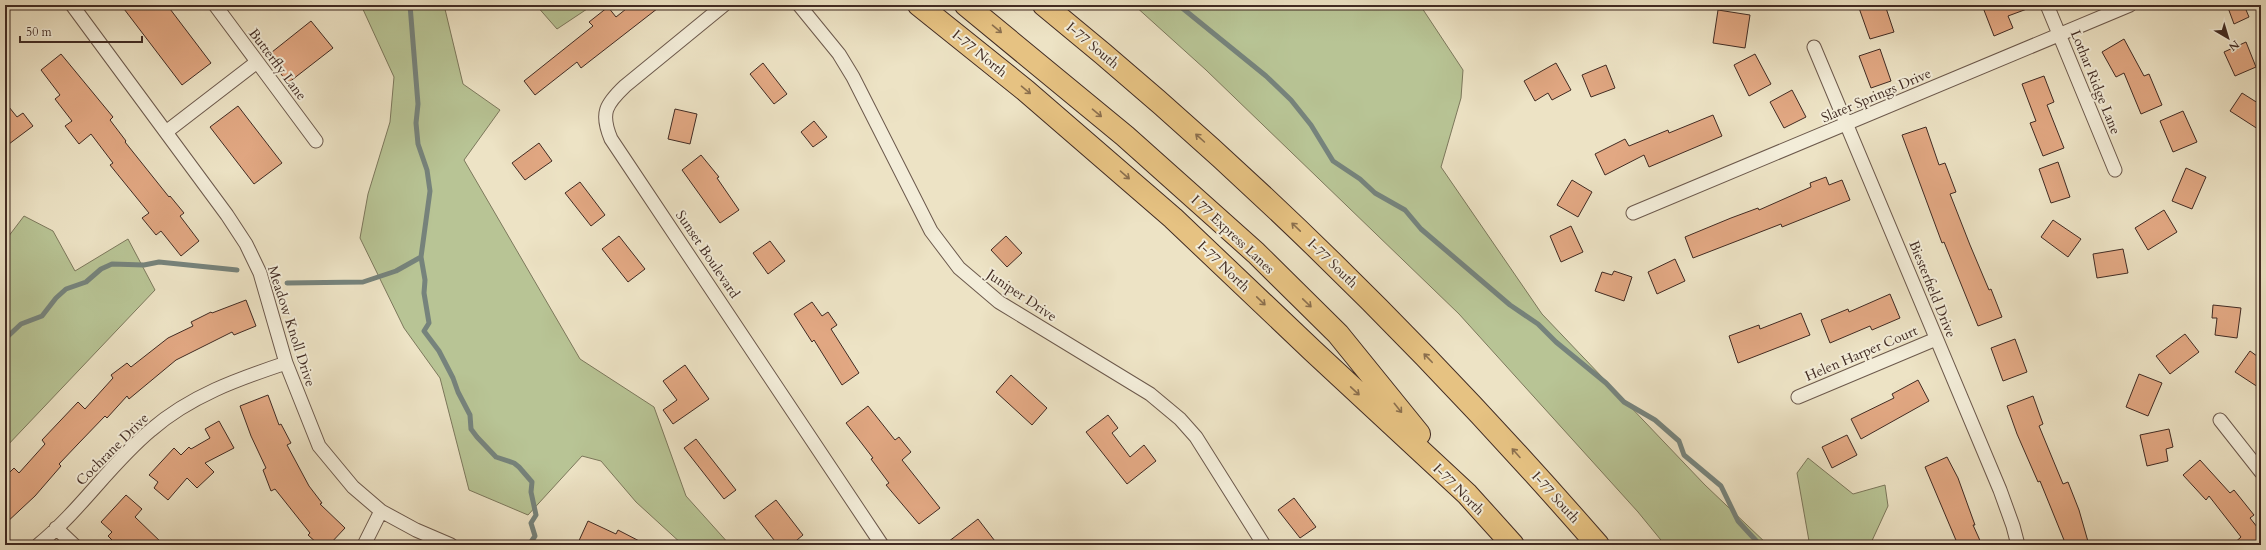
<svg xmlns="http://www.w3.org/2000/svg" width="2266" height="550" font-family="Cardo,serif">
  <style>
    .green { fill: #b8c495; stroke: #7c785c }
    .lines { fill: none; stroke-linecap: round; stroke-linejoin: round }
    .stream { stroke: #76837c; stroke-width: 5 }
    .building { fill: #e2a883; stroke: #412b23 }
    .minor-casing { stroke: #6c594c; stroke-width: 15 }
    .motorway-casing { stroke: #412b23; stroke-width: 24 }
    .minor { stroke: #f3edd9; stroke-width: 13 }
    .motorway { stroke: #e6c282; stroke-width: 22 }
    .oneway { stroke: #8b6f4e }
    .labels { text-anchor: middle; stroke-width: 4; stroke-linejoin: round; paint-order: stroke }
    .street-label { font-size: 14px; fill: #412b23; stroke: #f3edd9 }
  </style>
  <rect width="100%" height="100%" fill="#ede3c5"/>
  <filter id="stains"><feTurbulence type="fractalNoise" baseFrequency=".005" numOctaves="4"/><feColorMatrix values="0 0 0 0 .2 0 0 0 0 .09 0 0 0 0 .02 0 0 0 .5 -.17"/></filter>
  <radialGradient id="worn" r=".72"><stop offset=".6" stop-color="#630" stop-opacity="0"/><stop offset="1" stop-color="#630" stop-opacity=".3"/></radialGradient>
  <path class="green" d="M361,5H444L463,84L500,110L464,160L580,359L654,407L686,496L730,545H683L636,502L601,461L582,456L528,515L469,490L440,378L404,328L360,238L368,194L390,122L394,77Z
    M536,5H593L557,29Z
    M1134,5H1420L1463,70L1461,98L1441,167L1542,314L1705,485L1768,545H1665L1638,512L1459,314L1206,70Z
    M24,216L53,231L75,271L128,239L155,290L5,448V241Z
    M1808,458L1853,494L1885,485L1888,506L1870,545H1802L1809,541L1797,473Z"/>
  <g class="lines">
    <path class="stream" d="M410,5L418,104L416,123L418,144L427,170L430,191L421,257L425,280L424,293L429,323L424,331L439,351L453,378L458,392L470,415L471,429L477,437L496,457L514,463L519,467L532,482L531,492L536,515L531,523L535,536L531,542
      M1172,5L1181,7L1266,76L1291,100L1311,125L1333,161L1360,179L1375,193L1405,210L1421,229L1510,305L1538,324L1556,342L1606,383L1624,402L1655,420L1679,441L1684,455L1721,486L1738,521L1760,545
      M287,283L363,282L396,271L421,257
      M5,339L21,324L42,316L56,298L66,289L86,282L101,269L112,264L144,265L159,262L237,270"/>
  </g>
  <path class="building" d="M121,5H167L211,63L182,85Z
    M631,5H662L581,68L577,62L535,95L524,81L593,26L589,22L608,7L616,17Z
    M1867,5H1885L1894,32L1870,39L1859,8Z
    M1982,5H2035V6L2008,16L2013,28L1994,36Z
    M2227,5H2244L2249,17L2234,24Z
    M1718,10L1750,15L1745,48L1713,43Z
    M311,21L333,48L288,83L267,56Z
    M2124,39L2144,76L2149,74L2162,105L2141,114L2124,73L2116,77L2102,52Z
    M2246,42L2256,67L2235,76L2224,52Z
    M1880,49L1891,81L1871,88L1859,56Z
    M61,54L113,117L110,120L126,141L125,142L169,197L170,196L184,213L180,216L199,241L181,256L161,231L156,235L142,218L149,213L110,165L113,163L91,134L79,144L65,126L72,121L55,99L60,95L41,70Z
    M1755,54L1771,84L1749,96L1734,65Z
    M763,63L787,94L774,104L750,74Z
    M1556,63L1571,90L1552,100L1548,93L1535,101L1524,81Z
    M1606,65L1615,88L1591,97L1582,75Z
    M2044,76L2054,102L2047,105L2064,148L2043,156L2030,123L2036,121L2022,84Z
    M1792,90L1806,117L1784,128L1770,102Z
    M2242,93L2261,105V131L2230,111Z
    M5,102L17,117L23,113L33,126L5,147Z
    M238,106L282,163L254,184L210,127Z
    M675,109L697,114L690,144L668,139Z
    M2183,111L2197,142L2173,152L2160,121Z
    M1713,115L1722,136L1649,167L1644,155L1605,175L1595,154L1625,139L1629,146L1668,130L1669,133Z
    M814,121L827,137L813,147L801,132Z
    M1926,127L1939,165L1945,163L1956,192L1950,194L1970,245L1989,290L1991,289L2002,317L1978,326L1944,242L1942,243L1902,135Z
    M539,143L552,161L525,180L512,163Z
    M701,155L719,177L717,178L739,210L720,223L682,170Z
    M2058,162L2070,197L2051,203L2039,169Z
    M2186,168L2206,177L2192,209L2172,201Z
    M1826,177L1829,185L1842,180L1850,200L1782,227L1781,224L1693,258L1685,237L1731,218L1758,208L1759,210L1811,187L1810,183Z
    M1572,180L1592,192L1578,217L1557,205Z
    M580,182L605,215L591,226L565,193Z
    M2164,210L2177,232L2148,250L2135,228Z
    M2053,220L2081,239L2068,257L2041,237Z
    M1571,226L1583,252L1561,262L1550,236Z
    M619,236L645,269L628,282L602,249Z
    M1006,236L1022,253L1007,267L991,250Z
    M770,241L785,261L768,274L753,253Z
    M2123,249L2128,273L2097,278L2093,254Z
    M1675,259L1685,281L1657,294L1648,272Z
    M1614,271L1632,277L1624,301L1595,291L1602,272L1612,275Z
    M1890,294L1900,318L1872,330L1870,326L1830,343L1821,320L1848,309L1849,312Z
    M246,300L256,326L234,335L232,332L176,360L129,399L127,396L107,418L105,416L78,444L59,464L61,466L35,496L5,524V477L14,468L19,473L45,444L42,440L78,402L85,409L113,378L111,375L127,363L131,367L168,338L193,326L191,322L211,312L212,313Z
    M812,302L822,316L828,312L837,325L831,329L859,373L842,385L814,340L812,342L794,314Z
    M2213,305L2241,308L2237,338L2215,335L2217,318H2212Z
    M1801,313L1810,335L1738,363L1729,336L1759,325L1760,329Z
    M2185,334L2199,352L2170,374L2156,356Z
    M2015,339L2027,372L2003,381L1991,348Z
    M2250,351L2261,359V389L2235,372Z
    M685,365L709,399L673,424L663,410L677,400L663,381Z
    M2139,374L2162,383L2148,416L2126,407Z
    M1011,375L1047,408L1032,425L996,392Z
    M1918,380L1929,401L1861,439L1851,419L1894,398L1892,394Z
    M268,395L279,425L281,424L291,443L287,445L309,486L322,503L320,504L345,528L329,545H319L308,535L310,533L275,489L271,491L263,470L266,468L251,436L240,406Z
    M2033,396L2043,424L2039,426L2063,484L2068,482L2079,510L2089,545H2066L2040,481L2038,482L2017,434L2007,406Z
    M868,406L895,440L899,437L911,452L902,460L940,508L919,524L886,485L889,483L871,459L873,458L846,423Z
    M1108,415L1118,428L1112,433L1130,457L1144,445L1156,461L1127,484L1086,432Z
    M219,421L234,448L205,463L214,472L197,488L187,478L168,500L154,488L158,482L149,475L174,448L181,455L189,447L191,449L210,438L205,429Z
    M2169,429L2173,447L2166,449L2168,461L2147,466L2140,435Z
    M1847,435L1857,455L1832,468L1822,447Z
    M696,439L736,490L724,499L684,448Z
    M1947,457L1958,478L1975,525H1973L1982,545H1958L1925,467Z
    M2200,460L2230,493L2234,490L2254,515L2250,518L2261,532V545H2232L2241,537L2209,496L2206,500L2183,475Z
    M126,495L142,509L135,517L164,545H117L108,536L112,532L101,522Z
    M1294,498L1316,527L1300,538L1278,510Z
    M776,500L803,535L791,545H778L755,516Z
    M978,519L998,545H944Z
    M588,521L616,534L618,530L647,545H577Z"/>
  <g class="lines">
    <defs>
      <path id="minor" d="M72,5L227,215L246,244L260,273L286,363L319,446L353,487L381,511L416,530L451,545
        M215,5L316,141
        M724,5L625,86C606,104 600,113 611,139L882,545
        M799,5L839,54L853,77L931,231L959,268L999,302L1150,394L1180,419L1196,437L1264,545
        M2047,5L2115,170
        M1814,47L2000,490L2013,526L2018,545
        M166,132L257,62
        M1633,213L2130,5
        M1798,397L1936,339
        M2220,420L2261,472
        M56,528L74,545
        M38,545C80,511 110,464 151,430C190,396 238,379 286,363
        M364,545L381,511"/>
      <path id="motorway" d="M919,5L1025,90L1173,218L1313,351L1467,494L1513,545
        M966,5L1125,136L1256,253L1338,334L1419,434
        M1044,5C1245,168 1428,350 1598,545"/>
    </defs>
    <use href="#minor" class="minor-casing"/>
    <use href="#motorway" class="motorway-casing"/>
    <use href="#minor" class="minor"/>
    <use href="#motorway" class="motorway"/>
  </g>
  <defs><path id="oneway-shaft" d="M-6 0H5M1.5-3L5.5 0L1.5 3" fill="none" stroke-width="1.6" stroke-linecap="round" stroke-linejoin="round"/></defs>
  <g class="oneway">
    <use href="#oneway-shaft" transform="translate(997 29) rotate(40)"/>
    <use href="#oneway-shaft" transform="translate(1026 90) rotate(40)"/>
    <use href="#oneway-shaft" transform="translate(1097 113) rotate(40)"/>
    <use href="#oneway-shaft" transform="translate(1200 138) rotate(-138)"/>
    <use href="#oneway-shaft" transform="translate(1125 175) rotate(41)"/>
    <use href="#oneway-shaft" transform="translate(1296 227) rotate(-136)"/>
    <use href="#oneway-shaft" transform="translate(1261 301) rotate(44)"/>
    <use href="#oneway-shaft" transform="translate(1307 303) rotate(44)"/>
    <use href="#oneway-shaft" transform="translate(1428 358) rotate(-134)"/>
    <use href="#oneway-shaft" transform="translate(1355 391) rotate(43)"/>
    <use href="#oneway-shaft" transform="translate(1398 408) rotate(51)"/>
    <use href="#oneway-shaft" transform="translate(1516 453) rotate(-132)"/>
  </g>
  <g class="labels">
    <g class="street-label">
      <text transform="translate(1093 45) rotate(40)" y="5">I-77 South</text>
      <text transform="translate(980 53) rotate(39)" y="5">I-77 North</text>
      <text transform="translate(278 64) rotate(53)" y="5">Butterfly Lane</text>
      <text transform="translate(2096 82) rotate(68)" y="5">Lothar Ridge Lane</text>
      <text transform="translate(1876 95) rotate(-23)" y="5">Slater Springs Drive</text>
      <text transform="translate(1233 234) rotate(43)" y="5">I 77 Express Lanes</text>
      <text transform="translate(708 254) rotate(56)" y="5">Sunset Boulevard</text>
      <text transform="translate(1333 263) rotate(44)" y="5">I-77 South</text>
      <text transform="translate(1224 266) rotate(44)" y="5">I-77 North</text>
      <text transform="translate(1933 289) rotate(68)" y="5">Biesterfield Drive</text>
      <text transform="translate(1022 295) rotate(34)" y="5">Juniper Drive</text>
      <text transform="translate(292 326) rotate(72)" y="5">Meadow Knoll Drive</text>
      <text transform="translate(1861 353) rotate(-23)" y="5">Helen Harper Court</text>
      <text transform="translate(112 449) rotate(-45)" y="5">Cochrane Drive</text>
      <text transform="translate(1459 489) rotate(45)" y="5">I-77 North</text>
      <text transform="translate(1556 497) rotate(48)" y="5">I-77 South</text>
    </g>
  </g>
  <rect width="2266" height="550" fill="none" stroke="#ede3c5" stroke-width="20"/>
  <rect x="6" y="6" width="2254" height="538" fill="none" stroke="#412b23" stroke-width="2"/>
  <rect x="10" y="10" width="2246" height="530" fill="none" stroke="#412b23"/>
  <g transform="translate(2228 38) rotate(142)" stroke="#f3edd9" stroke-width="3" paint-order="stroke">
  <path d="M0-3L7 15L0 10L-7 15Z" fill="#412b23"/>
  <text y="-6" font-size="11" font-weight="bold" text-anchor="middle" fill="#412b23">N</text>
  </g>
  <path d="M20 36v6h122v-6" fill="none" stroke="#412b23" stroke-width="2"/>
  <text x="26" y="36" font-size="12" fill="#412b23" stroke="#f3edd9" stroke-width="3" paint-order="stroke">50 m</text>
  <rect width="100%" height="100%" filter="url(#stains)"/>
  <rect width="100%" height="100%" fill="url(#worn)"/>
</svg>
